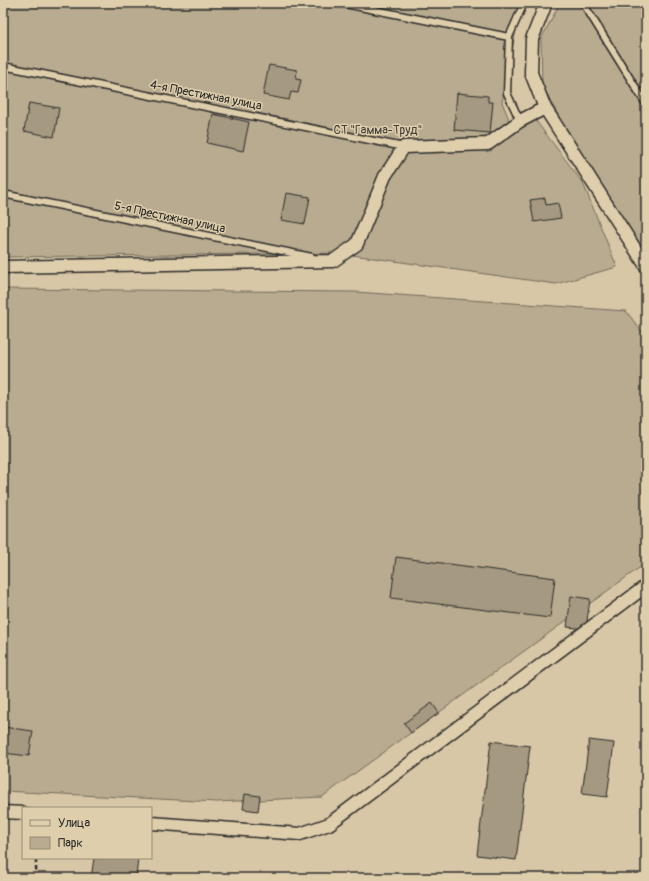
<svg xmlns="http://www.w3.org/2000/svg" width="649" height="881" font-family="Pangolin,sans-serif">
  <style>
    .green { fill: #b8ab8f; stroke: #726b5d }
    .building { fill: #a59981; stroke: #2b2b2b }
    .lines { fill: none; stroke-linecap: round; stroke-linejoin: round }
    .service-casing { stroke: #2b2b2b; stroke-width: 9 }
    .minor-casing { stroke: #2b2b2b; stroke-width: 15 }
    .path { stroke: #2b2b2b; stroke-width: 2.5; stroke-dasharray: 4 3; stroke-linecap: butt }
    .service { stroke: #dfceab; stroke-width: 6 }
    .minor { stroke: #dfceab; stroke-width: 12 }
    .labels { text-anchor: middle; stroke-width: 3; stroke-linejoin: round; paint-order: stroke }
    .street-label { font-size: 12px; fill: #2b2b2b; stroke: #dfceab }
    .park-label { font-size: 12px; fill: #403e3a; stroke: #dfceab }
  </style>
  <rect width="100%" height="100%" fill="#d8c7a6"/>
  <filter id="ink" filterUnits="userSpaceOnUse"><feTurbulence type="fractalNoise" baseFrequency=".025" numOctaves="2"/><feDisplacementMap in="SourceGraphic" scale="8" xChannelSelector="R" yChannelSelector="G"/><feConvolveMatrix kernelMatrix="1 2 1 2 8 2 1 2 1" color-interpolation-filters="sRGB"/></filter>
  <g filter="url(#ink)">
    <path class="green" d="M3,3H527L516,30L502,102L510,122L530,113L583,183L617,267L556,284L338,253L3,257Z
      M560,3H646V254L569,136L542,85L541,39Z
      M3,289L356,292L626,311L646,337V563L322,797L217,802L3,791Z"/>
    <path class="building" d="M269,65L297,70L296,79L301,80L298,93L291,92L289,100L263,95Z
      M457,93L488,96V102H493L490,133L454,130Z
      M29,103L59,108L54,137L24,131Z
      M213,114L249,122L243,151L207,143Z
      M286,193L310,197L305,224L281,220Z
      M545,198L546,205L558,203L561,218L534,222L530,200Z
      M396,557L555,578L550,618L391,598Z
      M571,596L590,599L586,629L567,627Z
      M432,703L439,713L411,733L404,723Z
      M3,727L33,731L29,756L3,753Z
      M589,740L614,743L607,797L582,794Z
      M491,741L530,746L516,860L477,855Z
      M245,794L260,796L258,811L243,809Z
      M94,858H138L136,878H91Z"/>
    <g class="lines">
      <defs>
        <path id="service" d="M340,3L509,37
          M583,3L646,104
          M3,66L404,147
          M520,121L507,93L509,37L524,3
          M3,194L312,257"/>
        <path id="minor" d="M546,3L532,39L531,73L545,108L646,266
          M3,267L333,261L357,244L385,176L404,147L488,144L520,121L545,108
          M3,812L23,813
          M151,823L300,834L329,824L646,586"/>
      </defs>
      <use href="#service" class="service-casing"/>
      <use href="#minor" class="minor-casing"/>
      <path class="path" d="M36,878V858"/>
      <use href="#service" class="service"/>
      <use href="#minor" class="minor"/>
    </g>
  </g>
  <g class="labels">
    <g class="street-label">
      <text transform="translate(206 95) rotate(11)" y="4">4-я Престижная улица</text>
      <text transform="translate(170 217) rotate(12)" y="4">5-я Престижная улица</text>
    </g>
    <g class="park-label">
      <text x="378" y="134">СТ "Гамма-Труд"</text>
    </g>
  </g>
  <rect width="649" height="881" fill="none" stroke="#dfceab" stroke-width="16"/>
  <rect x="8" y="8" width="633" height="865" fill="none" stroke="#2b2b2b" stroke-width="1.5" filter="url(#ink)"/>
  <rect x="22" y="807" width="130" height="52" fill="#dfceab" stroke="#978d78"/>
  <rect x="30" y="820" width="20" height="6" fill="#dfceab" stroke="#978d78"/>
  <text x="58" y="827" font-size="12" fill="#2b2b2b">Улица</text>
  <rect x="30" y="837" width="20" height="12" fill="#b8ab8f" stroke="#978d78"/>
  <text x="58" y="847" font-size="12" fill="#2b2b2b">Парк</text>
</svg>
